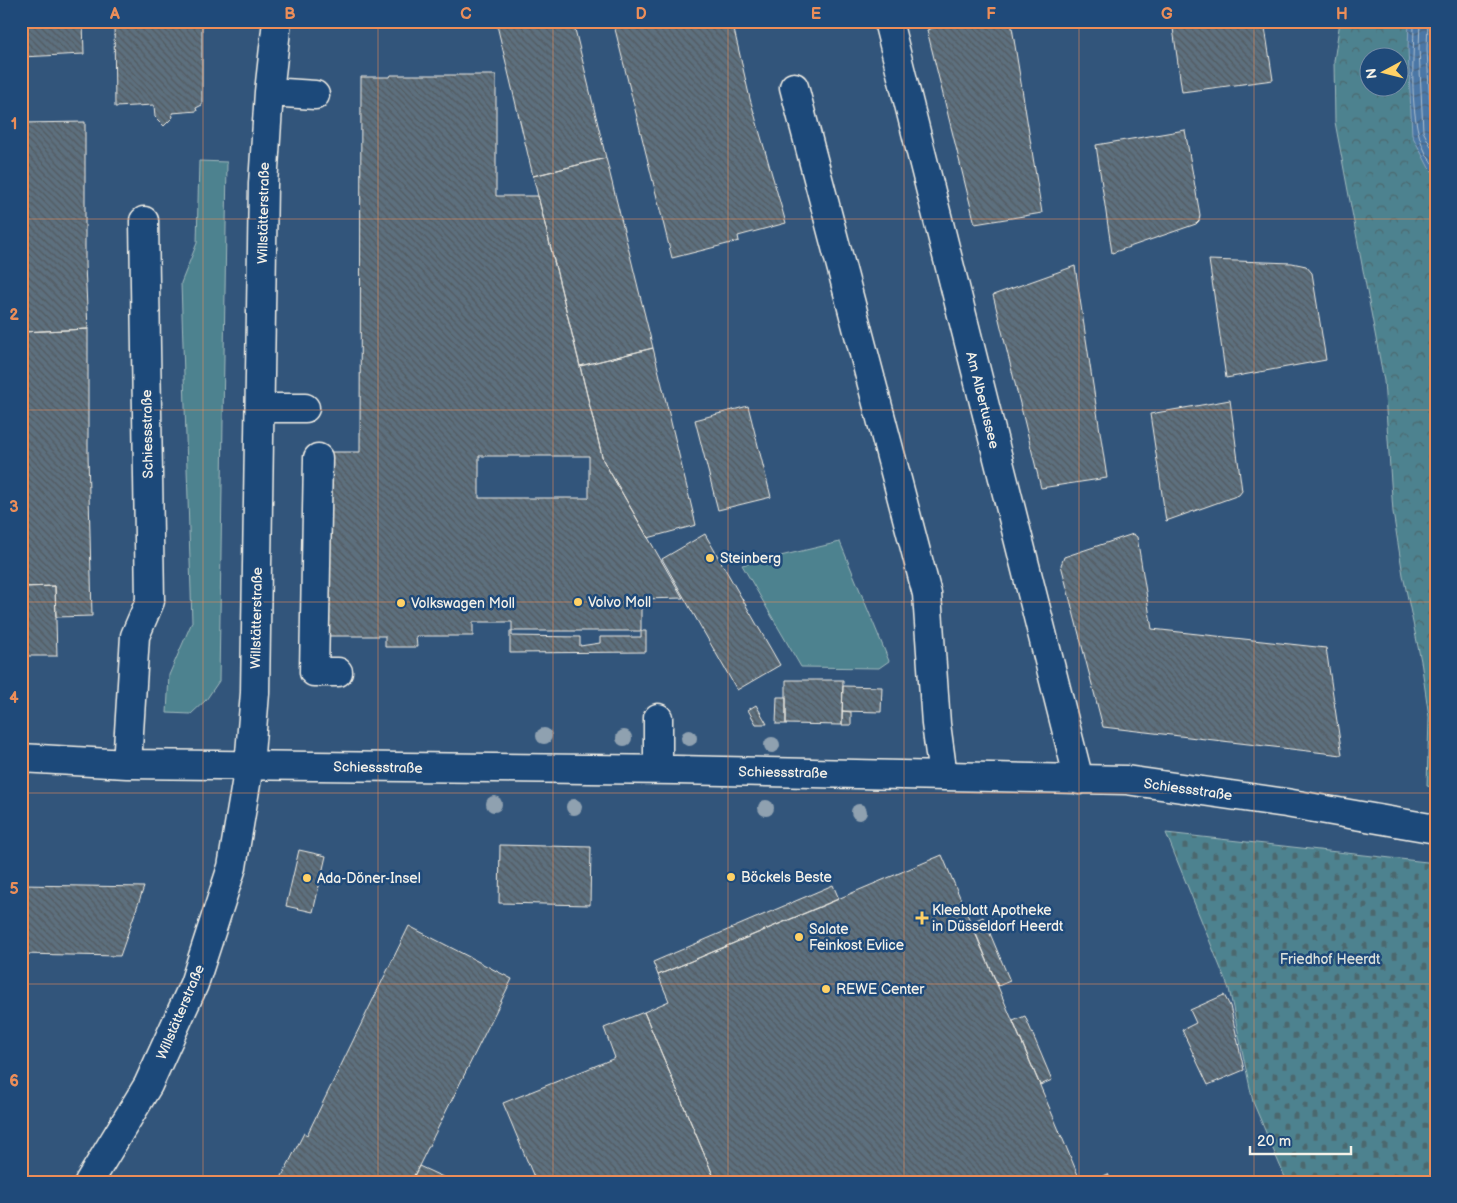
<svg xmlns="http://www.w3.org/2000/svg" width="1457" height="1203" font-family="'Balsamiq Sans',sans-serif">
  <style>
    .grass { fill: #4e828f; stroke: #a1babc }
    .cemetery { fill: url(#cemetery-stones); stroke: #a1babc }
    .park { fill: url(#park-crowns); stroke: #a1babc; fill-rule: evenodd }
    .water { fill: url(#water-waves); stroke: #8fa8c0 }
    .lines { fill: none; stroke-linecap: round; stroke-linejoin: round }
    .shore { stroke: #b0c0ce; stroke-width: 1 }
    .building { fill: url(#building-back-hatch); stroke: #f4f1e8; fill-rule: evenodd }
    .minor-casing { stroke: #f4f1e8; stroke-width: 31 }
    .minor { stroke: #1f4a7a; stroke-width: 28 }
    .tree { fill: #8fa1b0 }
    .grid { fill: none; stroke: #ec8e59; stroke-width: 1; stroke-opacity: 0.55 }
    .poi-dot { fill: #ffd166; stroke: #1f4a7a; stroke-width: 2 }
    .labels { text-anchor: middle; stroke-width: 5; stroke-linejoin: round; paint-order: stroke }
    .street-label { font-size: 14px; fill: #f4f1e8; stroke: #1f4a7a }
    .poi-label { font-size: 14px; fill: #f4f1e8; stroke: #1f4a7a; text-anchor: start }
    .park-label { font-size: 14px; fill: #dbe0db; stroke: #1f4a7a }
    .neatline { fill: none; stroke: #ec8e59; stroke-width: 2 }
    .grid-label { font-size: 16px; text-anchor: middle; font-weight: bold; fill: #ec8e59 }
  </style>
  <defs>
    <pattern id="cemetery-stones" width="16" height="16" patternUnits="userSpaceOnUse" patternTransform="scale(1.25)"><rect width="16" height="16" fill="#4e828f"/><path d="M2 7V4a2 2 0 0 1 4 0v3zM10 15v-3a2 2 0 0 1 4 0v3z" fill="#4c686e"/></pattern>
    <pattern id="park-crowns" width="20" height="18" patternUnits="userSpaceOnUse" patternTransform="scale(1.25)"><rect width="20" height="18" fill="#4e828f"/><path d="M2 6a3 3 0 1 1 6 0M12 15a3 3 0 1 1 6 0" fill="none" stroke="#4c686e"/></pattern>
    <pattern id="water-waves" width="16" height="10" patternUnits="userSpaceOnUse" patternTransform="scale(1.25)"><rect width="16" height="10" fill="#4b77a6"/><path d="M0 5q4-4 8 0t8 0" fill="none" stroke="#4a627b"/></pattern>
    <pattern id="building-back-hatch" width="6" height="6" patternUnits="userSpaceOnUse" patternTransform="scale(1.25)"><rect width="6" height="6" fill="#5d6f7e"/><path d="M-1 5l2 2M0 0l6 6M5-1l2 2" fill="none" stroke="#525a5f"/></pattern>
  </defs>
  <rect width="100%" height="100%" fill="#32557b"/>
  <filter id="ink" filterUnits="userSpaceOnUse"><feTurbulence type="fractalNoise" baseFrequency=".02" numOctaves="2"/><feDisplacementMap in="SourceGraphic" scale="10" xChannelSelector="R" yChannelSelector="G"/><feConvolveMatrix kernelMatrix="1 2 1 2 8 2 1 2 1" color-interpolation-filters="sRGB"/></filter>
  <g filter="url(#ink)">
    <path class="grass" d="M199,161L227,162L219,681L206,700L191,714L167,713L169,675L192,622L181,283L197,243Z
      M840,542L889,661L879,668L801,667L742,565Z"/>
    <path class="cemetery" d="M1166,833L1436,863V1182H1287L1253,1102L1229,989Z"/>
    <path class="park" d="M1340,21H1436V788L1427,786L1429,717L1421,661L1403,575L1393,512L1384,381L1335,122L1334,61ZM1370,58H1400V88H1370Z"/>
    <path class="water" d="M1409,21H1436V175L1429,168L1412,135L1408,49Z"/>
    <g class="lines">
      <path class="shore" d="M1414,21C1414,63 1405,135 1436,168
        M1420,21L1419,49L1423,131L1436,156
        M1428,21L1427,49L1431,129L1436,140"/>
    </g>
    <path class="building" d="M21,21H83L84,54L21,57Z
      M114,21H207L202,27V105L196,108L197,111L172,113L173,117L164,126L155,117L154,105L115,107Z
      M496,21H573L606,158L533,176Z
      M613,21H732L750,99L786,223L738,236L739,241L672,258Z
      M950,21H1011L1042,213L975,224L927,30Z
      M1172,21H1264L1273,80L1182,92Z
      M391,75H496V196H538L603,460L683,598L641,599V637H600V643L580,646V637L512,636V622H473V636H416L417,647H385V636H329V452H360L361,77H390ZM479,456H589V498H479Z
      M85,122V265L88,329L21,332V123Z
      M1185,130L1200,215L1199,221L1196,224L1112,253L1096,145Z
      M606,158L653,348L580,366L533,176Z
      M1209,260L1292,263L1306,266L1312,273L1326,360L1226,378Z
      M1075,266L1107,478L1041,488L993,295Z
      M88,329V453L92,616L56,617L55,586L21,587V332Z
      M653,348L696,525L648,538L603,460L580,366Z
      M1230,400L1242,491L1239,495L1166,521L1150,414Z
      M748,406L771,497L718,510L695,420Z
      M705,534L780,665L737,690L662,559Z
      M1133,534L1137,537L1152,629L1326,648L1342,755L1103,727L1061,565L1064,557Z
      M55,586L57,656H21V587Z
      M510,631H646V652L510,653Z
      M786,680H843L842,725L786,724Z
      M843,686L882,687L881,712L842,711Z
      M777,697H786V724H776Z
      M756,705L767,724H756L748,710Z
      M842,711L851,712V725H842Z
      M500,845L591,847L590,905L499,903Z
      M299,850L326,856L313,912L286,906Z
      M942,855L1081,1182H716L644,1012L669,1001L658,975Z
      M21,885L144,887L120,956L21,954Z
      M833,885L839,899L658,975L653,962Z
      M983,917L1010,981L998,986L971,922Z
      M409,926L512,979L411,1182H279L304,1133L307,1135Z
      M1224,995L1230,1006L1244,1070L1208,1085L1182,1030L1196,1023L1190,1010Z
      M644,1012L716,1182H536L503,1103L615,1058L604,1028Z
      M1025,1016L1052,1080L1040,1085L1013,1021Z
      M419,1166L443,1177L440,1182H411Z
      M1108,1174L1112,1182H1090Z"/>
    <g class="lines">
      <defs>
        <path id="minor" d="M888,21L1079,780
          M794,87L927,594L936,724L943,776
          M269,92L315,95
          M260,408H305
          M318,458L314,672H338
          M21,758L127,764L676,770L1126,780L1286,803L1436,829
          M127,764L135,636L150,601L144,221
          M658,770V718
          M89,1182L148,1085L194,984L232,867L249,766L255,693L263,184L269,92L277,21"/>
      </defs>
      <use href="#minor" class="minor-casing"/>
      <use href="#minor" class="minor"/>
    </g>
    <g class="tree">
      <circle cx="544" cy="736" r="8"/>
      <circle cx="624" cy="738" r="8"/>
      <circle cx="689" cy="738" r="8"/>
      <circle cx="772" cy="745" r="8"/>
      <circle cx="494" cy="804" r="8"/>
      <circle cx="574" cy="807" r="8"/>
      <circle cx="766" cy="808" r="8"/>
      <circle cx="859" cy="812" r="8"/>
    </g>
  </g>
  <path class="grid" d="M203,21V1182M378,21V1182M553,21V1182M728,21V1182M904,21V1182M1079,21V1182M1254,21V1182M21,219H1436M21,410H1436M21,602H1436M21,793H1436M21,984H1436"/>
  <g class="poi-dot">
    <circle cx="710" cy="558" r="5"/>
    <circle cx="578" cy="602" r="5"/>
    <circle cx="401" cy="603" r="5"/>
    <circle cx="731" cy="877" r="5"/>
    <circle cx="307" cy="878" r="5"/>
    <path d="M919.5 910.5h5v5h5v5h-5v5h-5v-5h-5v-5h5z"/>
    <circle cx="799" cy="937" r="5"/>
    <circle cx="826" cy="989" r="5"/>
  </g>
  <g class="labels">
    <g class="street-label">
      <text transform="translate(263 213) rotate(-89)" y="5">Willstätterstraße</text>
      <text transform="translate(983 400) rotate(76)" y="5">Am Albertussee</text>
      <text transform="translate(147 434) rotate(-91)" y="5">Schiessstraße</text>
      <text transform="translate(256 618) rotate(-89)" y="5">Willstätterstraße</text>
      <text transform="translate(378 767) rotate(1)" y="5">Schiessstraße</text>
      <text transform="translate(783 772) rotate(1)" y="5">Schiessstraße</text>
      <text transform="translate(1188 789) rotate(8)" y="5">Schiessstraße</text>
      <text transform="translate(180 1012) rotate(-67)" y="5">Willstätterstraße</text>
    </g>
    <g class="poi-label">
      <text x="720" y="563">Steinberg</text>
      <text x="588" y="607">Volvo Moll</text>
      <text x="411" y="608">Volkswagen Moll</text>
      <text x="741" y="882">Böckels Beste</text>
      <text x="317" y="883">Ada-Döner-Insel</text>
      <text x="932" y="915">Kleeblatt Apotheke<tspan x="932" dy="16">in Düsseldorf Heerdt</tspan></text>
      <text x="809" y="934">Salate<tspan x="809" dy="16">Feinkost Evlice</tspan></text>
      <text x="836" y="994">REWE Center</text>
    </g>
    <g class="park-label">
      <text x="1330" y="964">Friedhof Heerdt</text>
    </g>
  </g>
  <rect width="1457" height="1203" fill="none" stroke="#1f4a7a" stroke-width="55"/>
  <g transform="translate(1384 72) rotate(263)"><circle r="24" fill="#1f4a7a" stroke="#748da6"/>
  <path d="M0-4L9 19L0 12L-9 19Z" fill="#ffd166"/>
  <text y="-8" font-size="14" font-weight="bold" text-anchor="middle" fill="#f4f1e8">N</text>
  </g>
  <path d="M1250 1146v8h101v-8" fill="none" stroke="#f4f1e8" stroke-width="2.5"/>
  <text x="1257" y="1146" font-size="15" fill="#f4f1e8" stroke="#1f4a7a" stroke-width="4" paint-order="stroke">20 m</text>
  <rect x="28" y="28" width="1402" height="1148" class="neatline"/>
  <g class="grid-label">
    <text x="115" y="19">A</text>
    <text x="290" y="19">B</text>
    <text x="466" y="19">C</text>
    <text x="641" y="19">D</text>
    <text x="816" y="19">E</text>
    <text x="991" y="19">F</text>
    <text x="1167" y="19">G</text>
    <text x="1342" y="19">H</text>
    <text x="14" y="129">1</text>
    <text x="14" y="320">2</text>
    <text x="14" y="512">3</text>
    <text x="14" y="703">4</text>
    <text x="14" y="894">5</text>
    <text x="14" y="1086">6</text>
  </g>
</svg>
